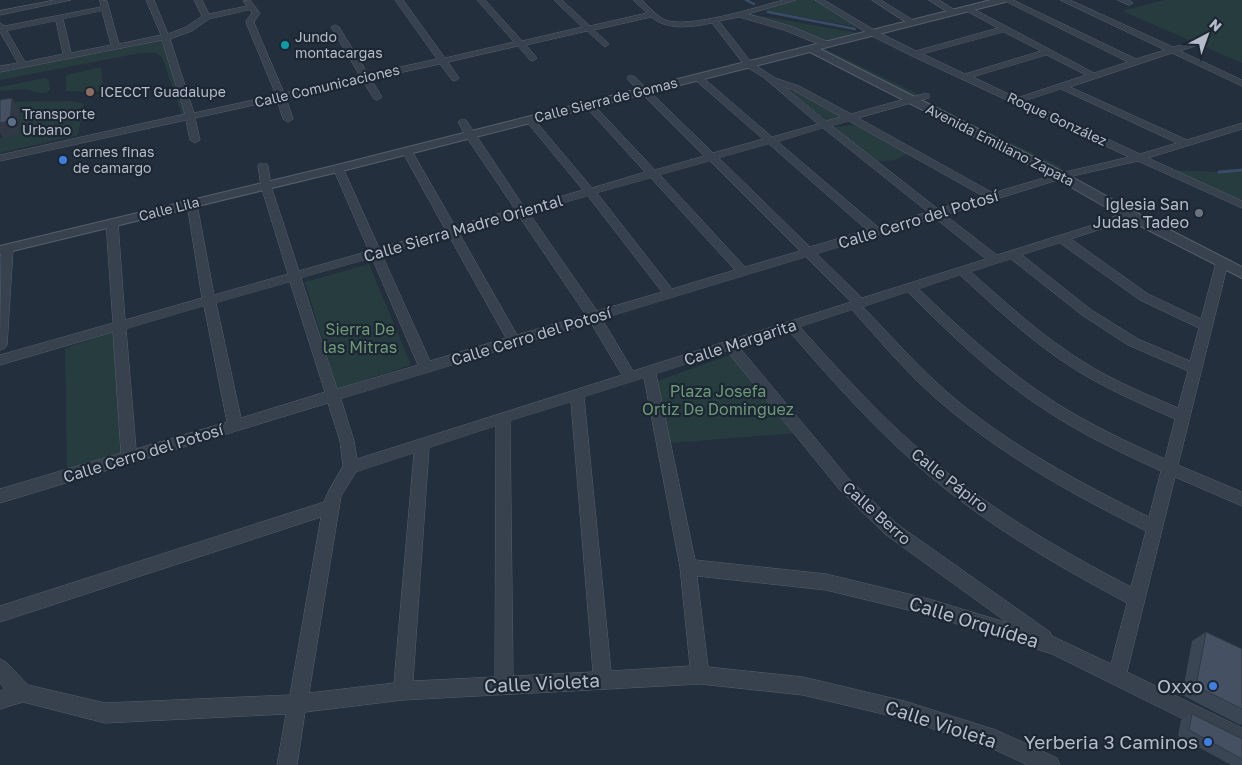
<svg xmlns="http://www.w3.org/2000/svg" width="1242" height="765" font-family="'Golos Text',sans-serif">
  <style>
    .green { fill: #263c3f }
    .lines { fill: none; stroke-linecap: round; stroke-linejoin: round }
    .stream-far1 { stroke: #394c67; stroke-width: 2.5 }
    .stream { stroke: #394c67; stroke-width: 3 }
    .minor-casing { stroke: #565f6c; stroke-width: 1 }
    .tertiary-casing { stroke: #565f6c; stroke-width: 2 }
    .minor { fill: #38414e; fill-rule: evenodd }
    .tertiary { fill: #38414e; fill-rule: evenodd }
    .wall { fill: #3b4654 }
    .shaded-wall { fill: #303945 }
    .building { fill: #455162; stroke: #303945 }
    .culture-dot { fill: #0f9aa8; stroke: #1d2633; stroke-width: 2 }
    .education-dot { fill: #8d6e63; stroke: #1d2633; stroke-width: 2 }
    .service-dot { fill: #5c6f8a; stroke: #1d2633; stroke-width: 2 }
    .shop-dot { fill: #3f7fe0; stroke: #1d2633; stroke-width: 2 }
    .worship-dot { fill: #6b7280; stroke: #1d2633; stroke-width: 2 }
    .labels { text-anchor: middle; stroke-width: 4.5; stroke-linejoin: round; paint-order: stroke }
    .far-poi-label { font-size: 14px; fill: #b4bcc9; stroke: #1d2633; text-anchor: start }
    .far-street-label { font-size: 14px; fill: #b4bcc9; stroke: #1d2633 }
    .poi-label { font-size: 16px; fill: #b4bcc9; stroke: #1d2633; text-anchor: end }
    .street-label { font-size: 16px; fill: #b4bcc9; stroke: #1d2633 }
    .park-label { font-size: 16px; fill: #6b9a76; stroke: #1d2633 }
    .near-street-label { font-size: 19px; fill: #b4bcc9; stroke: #1d2633 }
    .near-poi-label { font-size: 19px; fill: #b4bcc9; stroke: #1d2633; text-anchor: end }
  </style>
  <rect width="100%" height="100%" fill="#242f3e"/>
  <path class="green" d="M799,0H816L863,28L756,9Z
    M1164,0H1242V63L1122,11Z
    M750,14L858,33L869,32L829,43Z
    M165,39L186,114L182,115L162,57L156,53H140L0,80V70Z
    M825,49L922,96L910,100L816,52Z
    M101,67L103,90L95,92L66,91V75Z
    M45,78L49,80L50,90C41,95 38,93 30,90C22,88 9,91 0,91V87Z
    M790,91H794L844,119L825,124Z
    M72,101L84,104L78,135L0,153V138L19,134L0,102Z
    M925,101L1061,167L1052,173L918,104Z
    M850,125H855L908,154L895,160L877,162L832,130L835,127Z
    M1166,170L1219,172L1242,170V205Z
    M369,264L411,365L337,389L305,282Z
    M114,332L121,452L67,472L65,348Z
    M730,355L756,383L796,433L670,443L655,382Z"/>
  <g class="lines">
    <path class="stream-far1" d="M746,0L754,4
      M768,12L855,29"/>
    <path class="stream" d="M1219,172L1242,170"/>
    <defs>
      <path id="minor" d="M55,0H71L0,15V11Z
        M100,0L107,1L119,44L161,35L146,0H154L168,34L186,27L202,16L194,0H202L209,14L247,6L243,1L250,0L260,13L254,22L255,25L284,93L360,76L331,27L335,25L339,27L368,74L437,59L395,0H403L445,58L514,42L477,0H485L522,41L582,27L554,0H562L590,26L647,13L633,0H642C649,7 657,16 665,20C688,29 758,7 783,0H796L748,14L790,26L829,42V46H823L784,30L739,17L719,21L751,62L775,78L799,86L851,114L923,94H929V98L858,118L993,193L1057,174L1129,157L912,56L870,35L815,0H824L876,31L916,51L998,28L963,9L970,7L1094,73L1128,62L1003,0H1013L1136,59L1165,50L1060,0H1070L1173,47L1195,42V46L1180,51L1242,80V86L1172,53L1070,87L1187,140L1242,123V129L1148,158L1242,201V208L1138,161L1064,178L945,215L997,255L1096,224L1124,212H1132L1134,214L1132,216L1104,228L1071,239L1148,294L1201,319L1216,263L1222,259L1228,263L1178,465L1242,492V506L1175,477L1127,672L1242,728V748L1052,654L929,615L826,590L697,576L708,667L803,677L904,701L996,730L1057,758L1060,765H1028L993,749L904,719L803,695L700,684L403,700L305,712L297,765H277L286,714L105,723L23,702L0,709V691L5,689L0,683V659L6,662L28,685L105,703L290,695L321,517L0,622V606L324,502L329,490L343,466L340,441L328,403L0,503V489L121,453L113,332L0,365V355L113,323L106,223L108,221H116L118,223L125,320L202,298L187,204L188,202L192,201L197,204L214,295L288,274L261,186L258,166L259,164H267L268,166L271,186L299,271L369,251L333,168L334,166L338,165L343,168L379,248L445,229L402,151L403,149L407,148L412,151L455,226L515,209L465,135L458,122L460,120H466L524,207L583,190L527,122V118H533L592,188L645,172L586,107V103H592L655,170L704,156L628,80V76H634L713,153L763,139L694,79V75H700L772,137L818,124L763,77L745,66L712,23C692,27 668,31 651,17L594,30L609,44L605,47L587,31L526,45L537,58L533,61L530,60L518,46L448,62L459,78L455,81L452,80L440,64L371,79L382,97L377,100L374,99L363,81L286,98L293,119L288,122L283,119L277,100L195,118L200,140L195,143L190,140L186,120L0,161V155L185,114L162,40L0,72V66L18,63L0,32V23L5,26L101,7ZM250,10L252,13L246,21L247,25L276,95L194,113L170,39L192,31L209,19ZM102,11L111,45L71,53L63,19ZM56,21L63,54L25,62L7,31ZM1004,32L1041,51L965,74L923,54ZM1047,55L1086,75L1017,98L973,77ZM785,87L793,90L841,117L826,121ZM1061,89L1177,143L1140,154L1025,101ZM849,121L983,196L938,209L832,126ZM823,128L928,212L878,227L778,142ZM769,144L867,230L810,247L719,158ZM710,161L800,251L745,267L660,175ZM651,178L735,270L672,289L597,193ZM588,196L662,292L597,311L529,213ZM519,216L586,315L517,335L459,233ZM935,218L986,259L862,298L817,254ZM449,236L506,338L430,361L382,255ZM1060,243L1140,300L1199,328L1190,361L1138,339L1090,309L1022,255ZM806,257L851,302L633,371L602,319ZM372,258L418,365L337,389L301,278ZM1011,259L1082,315L1128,345L1188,371L1178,408C1146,394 1114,381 1085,363C1043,337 1007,304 971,272ZM960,275C997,309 1033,343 1076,370C1107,389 1141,404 1175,419L1165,459C1127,442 1091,425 1056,403C1006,371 961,330 919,289ZM290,282L325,392L241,418L216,303ZM908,292C951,335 995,378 1047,411C1083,435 1122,453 1161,471L1149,517C1084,485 1017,449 960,403C925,375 895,340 863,307ZM204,306L227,422L136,449L126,329ZM852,310C884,345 914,382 951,411C1010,460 1078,497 1146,531L1131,587C1056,548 983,505 919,449C876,412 838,369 800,327ZM591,323L622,375L357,459L354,441L341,399ZM789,331C832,381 876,430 926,473C987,525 1056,565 1127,603L1111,664L1052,636L1050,632L897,524L849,479L739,347ZM727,351L839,489L885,534L1008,623L929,599L826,574L695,560L656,374ZM644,378L680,567L690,666L611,671L584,397ZM571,402L593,672L513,676L510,421ZM496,426L495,677L413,681L429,448ZM414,453L394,683L309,693L341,496L356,472Z
        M872,0H881L916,22L909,24Z
        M929,0H939L958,12L951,14Z
        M1118,0H1129L1133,3L1129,5Z
        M7,245L13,249L7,345L5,348L0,350L1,249Z"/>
      <path id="tertiary" d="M991,0H1007L1005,2L820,49L1065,173L1133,211L1242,267V278L1123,217L1057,179L810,52L342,171L0,254V246L337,165Z"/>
    </defs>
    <use href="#minor" class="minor-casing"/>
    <use href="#tertiary" class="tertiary-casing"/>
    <use href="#minor" class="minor"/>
    <use href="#tertiary" class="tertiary"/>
  </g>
  <path class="wall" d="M1206,632L1242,649V724L1240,725L1182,695L1192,641Z
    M1192,714L1242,739V765H1231L1178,736L1181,720Z"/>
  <path class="shaded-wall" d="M12,98L20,110L19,134L3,138L0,133V123Z"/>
  <path class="building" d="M12,98L10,121L0,123V100Z
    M1206,632L1242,649V709L1196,686Z
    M1192,714L1242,739V759L1189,730Z"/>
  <circle class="culture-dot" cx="285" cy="45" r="5"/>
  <circle class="education-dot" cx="90" cy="92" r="5"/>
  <circle class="service-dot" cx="12" cy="122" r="5"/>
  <g class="shop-dot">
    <circle cx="63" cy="160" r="5"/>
    <circle cx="1213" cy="686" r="5"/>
    <circle cx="1208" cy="742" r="5"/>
  </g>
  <circle class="worship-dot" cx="1199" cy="213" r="5"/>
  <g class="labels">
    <g class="far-poi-label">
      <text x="295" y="42">Jundo<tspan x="295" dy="16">montacargas</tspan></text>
      <text x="100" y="97">ICECCT Guadalupe</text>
      <text x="22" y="119">Transporte<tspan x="22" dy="16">Urbano</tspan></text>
      <text x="73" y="157">carnes finas<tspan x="73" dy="16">de camargo</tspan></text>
    </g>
    <g class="far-street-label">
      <text transform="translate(327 86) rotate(-13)" y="5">Calle Comunicaciones</text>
      <text transform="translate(606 100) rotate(-14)" y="5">Calle Sierra de Gomas</text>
      <text transform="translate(1057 119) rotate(25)" y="5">Roque González</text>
      <text transform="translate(1000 145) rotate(27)" y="5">Avenida Emiliano Zapata</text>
      <text transform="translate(169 209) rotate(-14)" y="5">Calle Lila</text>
    </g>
    <g class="poi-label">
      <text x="1189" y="210">Iglesia San<tspan x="1189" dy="18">Judas Tadeo</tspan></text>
    </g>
    <g class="street-label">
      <text transform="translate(918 219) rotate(-17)" y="6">Calle Cerro del Potosí</text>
      <text transform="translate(463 228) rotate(-16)" y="6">Calle Sierra Madre Oriental</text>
      <text transform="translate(531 336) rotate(-17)" y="6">Calle Cerro del Potosí</text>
      <text transform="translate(740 342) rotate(-18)" y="6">Calle Margarita</text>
      <text transform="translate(143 453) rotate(-17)" y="6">Calle Cerro del Potosí</text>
      <text transform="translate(950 480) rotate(38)" y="6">Calle Pápiro</text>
      <text transform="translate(877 513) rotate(42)" y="6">Calle Berro</text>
    </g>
    <g class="park-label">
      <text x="360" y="335">Sierra De<tspan x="360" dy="18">las Mitras</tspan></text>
      <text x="718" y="397">Plaza Josefa<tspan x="718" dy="18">Ortiz De Dominguez</tspan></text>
    </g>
    <g class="near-street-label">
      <text transform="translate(974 622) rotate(17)" y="7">Calle Orquídea</text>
      <text transform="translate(542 683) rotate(-3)" y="7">Calle Violeta</text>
      <text transform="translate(941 724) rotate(18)" y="7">Calle Violeta</text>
    </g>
    <g class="near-poi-label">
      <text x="1203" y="693">Oxxo</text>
      <text x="1198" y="749">Yerberia 3 Caminos</text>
    </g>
  </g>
  <g transform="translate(1207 35) rotate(41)" stroke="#1d2633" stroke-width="4" paint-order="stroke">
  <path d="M0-4L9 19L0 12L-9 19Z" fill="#b4bcc9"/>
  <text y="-8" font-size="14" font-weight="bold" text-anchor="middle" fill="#b4bcc9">N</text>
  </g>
</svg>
